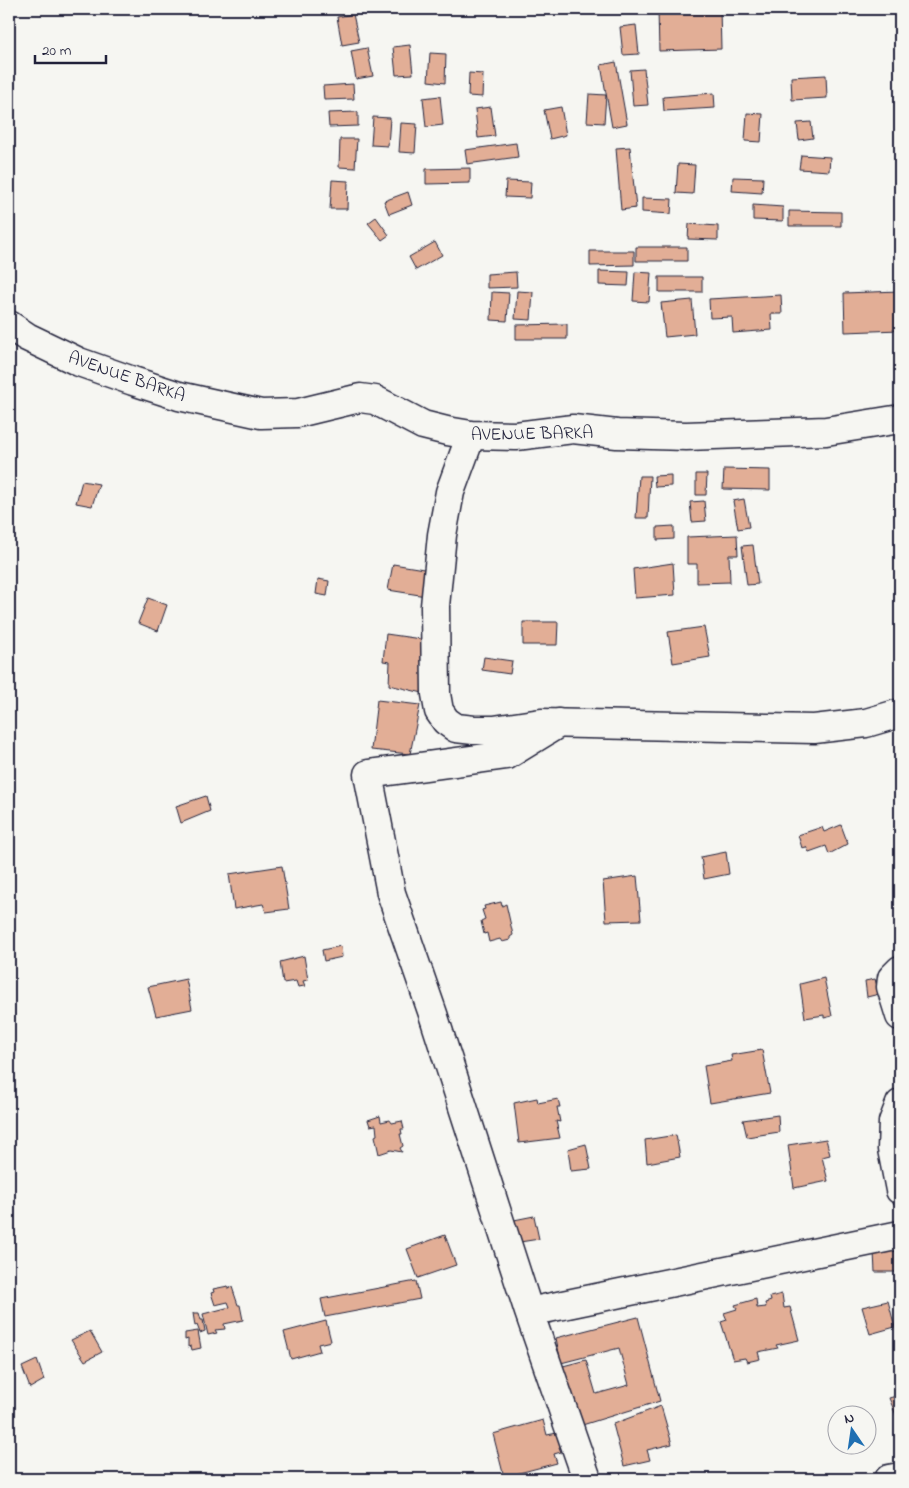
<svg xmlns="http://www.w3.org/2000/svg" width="909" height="1488" font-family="'Indie Flower',sans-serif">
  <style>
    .building { fill: #e2ae96; stroke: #22223b }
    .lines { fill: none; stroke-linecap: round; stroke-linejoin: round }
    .minor-casing { stroke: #22223b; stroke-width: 31 }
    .minor { stroke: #f6f6f2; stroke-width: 28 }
    .labels { text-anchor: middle; stroke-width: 4.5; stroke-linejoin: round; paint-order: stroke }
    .street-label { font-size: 18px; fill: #22223b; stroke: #f6f6f2 }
  </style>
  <rect width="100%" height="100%" fill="#f6f6f2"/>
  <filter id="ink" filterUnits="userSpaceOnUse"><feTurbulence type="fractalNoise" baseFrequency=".02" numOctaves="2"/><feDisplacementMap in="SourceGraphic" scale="10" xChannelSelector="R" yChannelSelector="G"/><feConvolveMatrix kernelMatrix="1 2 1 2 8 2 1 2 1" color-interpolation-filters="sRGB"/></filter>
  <g filter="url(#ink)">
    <path class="building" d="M720,9L721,49L659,51L658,10Z
      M353,14L359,42L342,45L337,17Z
      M636,25L639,54L623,55L620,27Z
      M410,45L413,74L396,75L393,47Z
      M367,48L373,76L356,79L351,51Z
      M430,53L446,54L445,83L428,81Z
      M616,62L627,124L612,127L601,65Z
      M644,69L648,105L633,106L630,70Z
      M469,73L483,74L482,97L468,96Z
      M826,75L827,98L792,100L791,77Z
      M353,84L354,99L324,100L323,86Z
      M714,93L715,108L664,111L663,97Z
      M589,94L606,95L604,123L587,122Z
      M440,96L443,125L426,127L423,98Z
      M491,107L495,136L478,138L475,109Z
      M561,107L566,135L550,139L544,110Z
      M358,112V126L329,127L328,113Z
      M747,113L763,114L761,142L745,141Z
      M373,117L390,118L388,146L371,145Z
      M811,122L813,138L799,140L797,123Z
      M401,123L417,124L415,153L399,152Z
      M340,139H357L355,168L339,167Z
      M516,143L518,157L467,164L465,150Z
      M630,147L636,208L621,210L616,148Z
      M801,155L830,157L829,171L799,169Z
      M678,164L695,165L693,194L676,193Z
      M470,168V183L426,184V169Z
      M733,177L763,178L762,193L732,191Z
      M332,180L348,181L347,209H330Z
      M506,181L531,182L530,198L505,197Z
      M408,192L412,205L389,214L384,201Z
      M642,198L672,199L671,214L642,212Z
      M753,205L783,207V221L753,220Z
      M789,211L841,212V226H789Z
      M376,217L389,235L382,240L368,223Z
      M689,224L718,226V240L688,239Z
      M435,242L442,255L416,270L409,257Z
      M636,247H687V261H636Z
      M590,251H634V265L590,266Z
      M599,271L629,272L628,286L599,285Z
      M516,272L517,287L487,288V274Z
      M635,272L651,273L649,302L633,301Z
      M659,277H702V292H659Z
      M517,291L533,292L531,320L515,319Z
      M900,291V330L845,332L844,293Z
      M492,292L509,293L507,321L491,320Z
      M781,295L782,314H771L772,330L733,333L732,317L710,318L709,299Z
      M692,300L695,334L665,337L661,303Z
      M567,324V339H516V325Z
      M724,469L770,470V490L723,489Z
      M696,474H707L706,495H696Z
      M671,475V486L655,487L654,476Z
      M639,476H650L648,518H636Z
      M82,481L99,484L92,506L76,503Z
      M744,499L749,527L738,529L733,501Z
      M704,501L706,521L692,522L690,502Z
      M674,526V539L657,540V527Z
      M737,535L738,555H729L730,582L697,583V564H687V537Z
      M753,545L758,584L747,585L742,546Z
      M673,563L675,595L635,598L633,569Z
      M393,564L430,570L426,596L388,590Z
      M318,579L329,581L327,596L316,594Z
      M148,598L167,605L158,631L138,623Z
      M523,622H558L557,645H523Z
      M704,627L710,657L673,663L668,632Z
      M386,634L428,640L423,693L389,685L390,662L383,661Z
      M484,657L512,661L510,674L482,670Z
      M377,700L420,705L410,754L371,750Z
      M206,796L210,811L181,823L176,806Z
      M841,825L848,844L829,854L826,846L809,852L806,847L802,848L798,835L822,827L824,832Z
      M726,852L729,874L704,879L701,857Z
      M282,866L289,909L266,912L263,904L234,909L229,874Z
      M637,876L641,920L606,921L603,881Z
      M501,902L502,906L506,904L513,935L510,937V940L502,942L500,939L489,942L487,933L484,934L481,921L485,919L482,910L485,909L484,906Z
      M341,946L342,957L324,961L322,950Z
      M304,956L308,980L303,981L305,986L298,987L296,981L283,983L280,962Z
      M824,978L832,1016L824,1018V1015L805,1018L800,984Z
      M186,979L192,1009L156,1016L148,987Z
      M875,979L879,994L867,997L865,981Z
      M762,1050L770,1093L710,1103L704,1066L732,1061L731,1055Z
      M537,1098L538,1103L558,1099L560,1107H557L560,1122L556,1121L560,1138L519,1143L514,1103Z
      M778,1115L779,1132L747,1137L743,1120Z
      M380,1116L381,1122L390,1120L392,1123L402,1121L404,1129H401L402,1134H400L403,1146L400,1148L402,1152L391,1150L379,1154L375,1136L377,1135L376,1125L370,1126L368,1120Z
      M676,1135L680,1157L647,1163L645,1140Z
      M826,1139L830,1155L822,1157L828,1181L794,1188L788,1145Z
      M586,1144L591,1169L571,1171L568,1149Z
      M534,1216L539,1239L520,1242L514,1220Z
      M445,1235L456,1265L418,1278L407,1249Z
      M900,1248V1288L898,1272H875L874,1252Z
      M416,1281L420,1299L325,1317L321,1299Z
      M228,1286V1289L232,1287L238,1305H240L243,1320L224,1324L225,1329L215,1330L217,1333L208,1335L203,1314L230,1307L228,1302L215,1305L211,1293L214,1292L213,1289Z
      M782,1294L784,1308L790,1307L799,1340L776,1345L778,1348L758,1352L760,1359L747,1362L745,1358L733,1360L721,1322L727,1320L724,1313L737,1309L735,1305L756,1299L757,1308L766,1307L765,1303L771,1301L770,1297Z
      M888,1301L895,1327L870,1334L862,1307Z
      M193,1313H199L201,1320H203L205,1331L200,1333L197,1325L195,1326Z
      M638,1317L660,1401L579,1426L563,1366L586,1360L596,1394L629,1385L619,1348L561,1363L556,1338Z
      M326,1321L331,1341L318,1344L320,1351L291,1359L284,1332Z
      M90,1331L102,1352L85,1361L71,1340Z
      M198,1331L201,1348L192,1350L191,1346L188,1347V1339L185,1340V1333Z
      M37,1360L44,1380L30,1388L22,1367Z
      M900,1395V1425L889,1398Z
      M661,1406L672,1444L647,1450L650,1460L624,1466L613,1424Z
      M543,1420L547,1435L557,1433L558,1438L564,1437L567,1445L559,1447L561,1452L554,1454L557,1463L504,1477L493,1434Z"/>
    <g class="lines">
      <defs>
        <path id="minor" d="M9,325L27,337L79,362L133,381L179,396L261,414L298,413L360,398L375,400L423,425L447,431L471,435L516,436L573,429L617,434L686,436L826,431L900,419
          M471,435L450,492L442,535L435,606L436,694L439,711L446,721L456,728L474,730H494L541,723L814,729L866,723L900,713
          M559,723L507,755L368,774L391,893L433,1014L529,1312L900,1235
          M900,970L892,978L891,987L900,1016
          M900,1104L893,1122L892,1149L900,1190
          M529,1312L587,1479
          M889,1479L900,1477"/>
      </defs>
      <use href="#minor" class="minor-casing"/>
      <use href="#minor" class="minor"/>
    </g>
  </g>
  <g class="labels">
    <g class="street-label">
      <text transform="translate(127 376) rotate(19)" y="6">AVENUE BARKA</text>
      <text transform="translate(532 433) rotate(-1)" y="6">AVENUE BARKA</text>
    </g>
  </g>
  <rect width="909" height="1488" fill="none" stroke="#f6f6f2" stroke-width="30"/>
  <rect x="15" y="15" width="879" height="1458" fill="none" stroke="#22223b" stroke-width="2" filter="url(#ink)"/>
  <g transform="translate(852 1430) rotate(347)"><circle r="24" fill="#f6f6f2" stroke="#a1a1a9"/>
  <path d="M0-4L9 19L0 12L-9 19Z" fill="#1f6fb2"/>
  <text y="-8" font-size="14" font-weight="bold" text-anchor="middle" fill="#22223b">N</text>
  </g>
  <path d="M35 55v8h71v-8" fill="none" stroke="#22223b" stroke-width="2.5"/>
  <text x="42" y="55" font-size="15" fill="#22223b" stroke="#f6f6f2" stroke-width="4" paint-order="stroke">20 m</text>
</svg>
